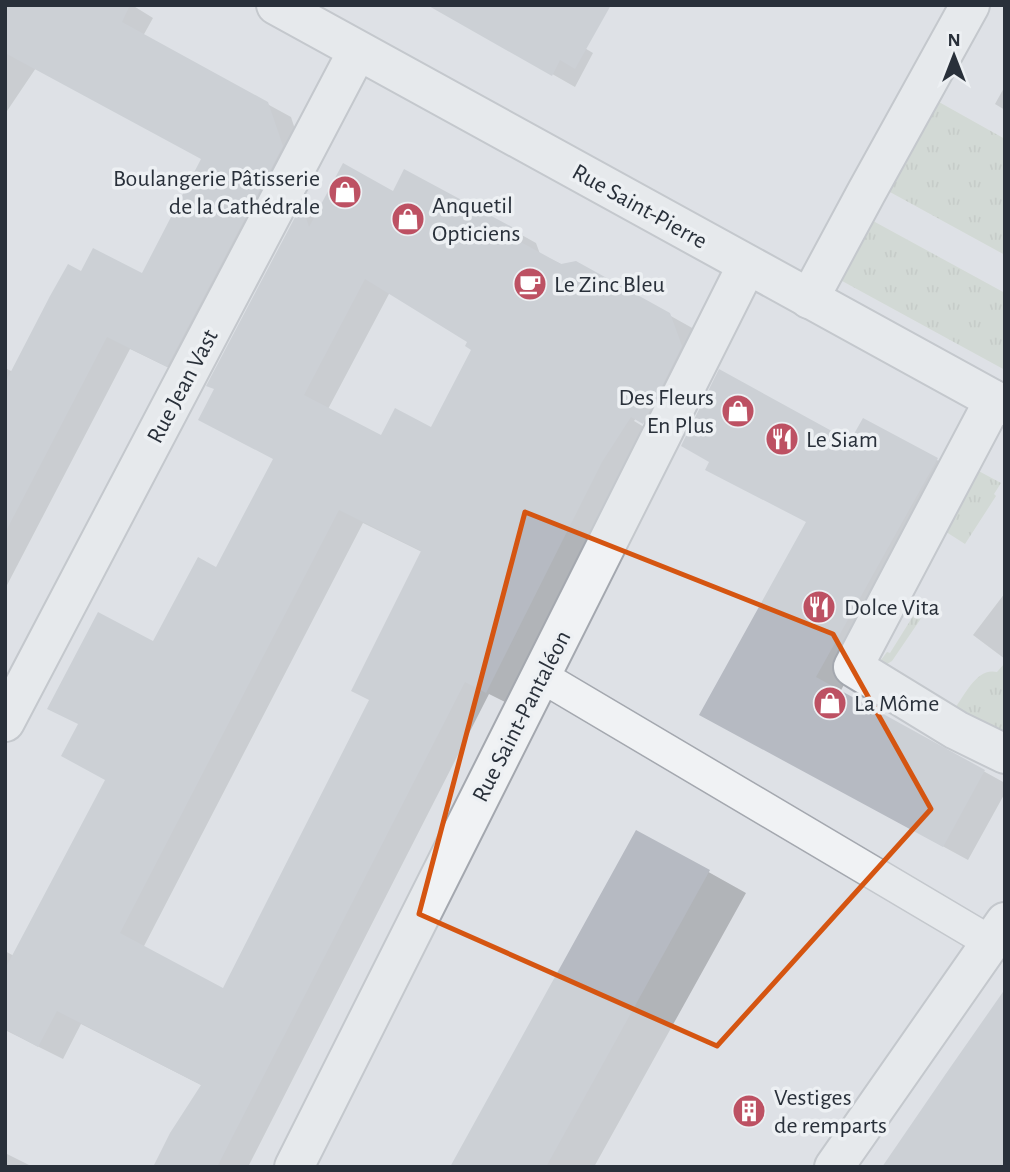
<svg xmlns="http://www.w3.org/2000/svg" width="1010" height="1172" font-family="'Alegreya Sans',sans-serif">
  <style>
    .grass { fill: url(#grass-tufts) }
    .shadow { fill: #0003; fill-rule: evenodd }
    .building { fill: #b6bac2; fill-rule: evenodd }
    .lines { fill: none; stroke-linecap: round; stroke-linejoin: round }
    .service-casing { stroke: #a4a8af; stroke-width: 35 }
    .pedestrian-casing { stroke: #a4a8af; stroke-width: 42 }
    .minor-casing { stroke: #a4a8af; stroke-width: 42 }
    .service { stroke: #f0f2f4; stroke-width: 32 }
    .pedestrian { stroke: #f0f2f4; stroke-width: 38 }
    .minor { stroke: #f0f2f4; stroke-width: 38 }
    .marked { fill: none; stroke: #d55511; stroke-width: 5; stroke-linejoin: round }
    .labels { text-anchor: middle; stroke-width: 7; stroke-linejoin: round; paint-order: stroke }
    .poi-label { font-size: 24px; fill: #29303a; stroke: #edf0f3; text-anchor: start }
    .street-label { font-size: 24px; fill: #29303a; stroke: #edf0f3 }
  </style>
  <defs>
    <pattern id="grass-tufts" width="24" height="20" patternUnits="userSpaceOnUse" patternTransform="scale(1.75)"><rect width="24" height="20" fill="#c4cec0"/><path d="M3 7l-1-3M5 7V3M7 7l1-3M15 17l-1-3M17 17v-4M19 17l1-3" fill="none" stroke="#a8b1a6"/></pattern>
  </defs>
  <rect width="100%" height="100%" fill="#dee1e6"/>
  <path class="grass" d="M930,97L1005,139V255L879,186Z
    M864,216L1005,293V370L833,276Z
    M973,468L1001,483L994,494L996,496L965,544L940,528Z
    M900,593L926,611L892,661L887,664L885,668L878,664L887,652L890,653L915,613L895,601Z
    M1004,664L1005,729L999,738L955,708C965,695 977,667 997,672Z"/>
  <path class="shadow" d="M5,5H132L153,18L143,36L291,117L305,160L190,378L130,349L5,589V368L13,372L82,273L143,275L203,159L36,68L5,114Z
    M512,5L593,53L575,87L475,30Z
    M1005,86V110L995,104Z
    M393,193L511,229L536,243L540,254L669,315L694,329L667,436L636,418L634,421L654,433L511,705L489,694L248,1167H155L203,1086L81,1024L63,1059L5,1030V951L14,956L107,780L154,643L217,569L275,459L302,207L317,215ZM390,292L469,342L473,349L432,429L381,438L328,409ZM363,523L422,552L371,700L223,990L143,948Z
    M851,443L937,460L961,474L840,692L1005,783V793L968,860L726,728Z
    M1005,593V659L973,635Z
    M637,832L746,893L594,1167H453Z
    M5,1153L33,1167H5Z"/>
  <path class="building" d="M5,5H130L122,22L268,102L283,146L167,367L107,337L5,533V383L50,296L68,264L81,271L93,248L142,273L201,159L5,53Z
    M427,5H611L575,69L560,60L552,76Z
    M343,163L393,191L404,169L512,227L517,240L561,264L576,261L670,313L682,346L643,424L631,417L602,462L486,693L465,682L217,1167H153L170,1133L201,1085L57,1011L38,1047L5,1029V969L105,780L61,756L78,724L47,709L98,612L153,641L198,557L216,567L273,459L198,420L214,389L206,386L302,204L309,227ZM365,279L467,342L465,346L471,350L431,427L395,408L381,435L304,395ZM339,510L421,551L351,691L369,700L223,988L120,933Z
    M719,369L850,441L863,418L938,458L816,677L985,770L943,847L699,715L806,522L705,470L709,462L681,446Z
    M636,830L710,870L546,1167H450Z
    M1005,989V1167H882L945,1075Z"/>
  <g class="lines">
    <defs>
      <path id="service" d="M541,676L990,942"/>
      <path id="pedestrian" d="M809,299L866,193L970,5
        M994,400L853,667L956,730L1005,754"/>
      <path id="minor" d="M276,5L1005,406
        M5,722L358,50
        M294,1167L747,265
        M834,1167L1005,922"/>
    </defs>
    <use href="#service" class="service-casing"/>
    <use href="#pedestrian" class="pedestrian-casing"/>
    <use href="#minor" class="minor-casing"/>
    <use href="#service" class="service"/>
    <use href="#pedestrian" class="pedestrian"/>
    <use href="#minor" class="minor"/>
  </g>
  <path d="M0 0H1010V1172H0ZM525,512L833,634L931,809L717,1046L419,914Z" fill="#dee1e6" fill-opacity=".55" fill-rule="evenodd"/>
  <path class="marked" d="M525,512L833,634L931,809L717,1046L419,914Z"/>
  <defs>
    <symbol id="shop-disc" viewBox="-11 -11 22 22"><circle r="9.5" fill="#bd5163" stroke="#edf0f3"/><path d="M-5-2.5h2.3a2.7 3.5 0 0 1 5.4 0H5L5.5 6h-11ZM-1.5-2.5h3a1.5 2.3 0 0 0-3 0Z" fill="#fff"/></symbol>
    <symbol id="cafe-disc" viewBox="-11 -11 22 22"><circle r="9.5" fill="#bd5163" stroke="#edf0f3"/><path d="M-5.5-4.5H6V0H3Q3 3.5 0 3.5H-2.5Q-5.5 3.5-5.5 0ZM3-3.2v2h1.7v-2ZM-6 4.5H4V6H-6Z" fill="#fff"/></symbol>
    <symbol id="restaurant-disc" viewBox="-11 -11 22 22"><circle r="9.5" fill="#bd5163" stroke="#edf0f3"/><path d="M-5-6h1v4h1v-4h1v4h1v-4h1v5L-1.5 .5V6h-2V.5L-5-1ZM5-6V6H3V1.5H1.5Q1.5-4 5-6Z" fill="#fff"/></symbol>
    <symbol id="building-disc" viewBox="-11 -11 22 22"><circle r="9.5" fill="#bd5163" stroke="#edf0f3"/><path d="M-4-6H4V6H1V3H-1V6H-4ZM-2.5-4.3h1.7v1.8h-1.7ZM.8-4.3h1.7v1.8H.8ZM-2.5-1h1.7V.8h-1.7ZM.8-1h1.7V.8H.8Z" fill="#fff"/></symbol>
  </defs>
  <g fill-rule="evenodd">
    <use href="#shop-disc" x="326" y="173" width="38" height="38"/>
    <use href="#shop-disc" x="389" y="200" width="38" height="38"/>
    <use href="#cafe-disc" x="511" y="265" width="38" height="38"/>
    <use href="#shop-disc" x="719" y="392" width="38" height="38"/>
    <use href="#restaurant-disc" x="763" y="420" width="38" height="38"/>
    <use href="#restaurant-disc" x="800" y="588" width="38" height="38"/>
    <use href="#shop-disc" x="811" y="684" width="38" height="38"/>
    <use href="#building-disc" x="730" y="1092" width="38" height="38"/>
  </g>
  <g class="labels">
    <g class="poi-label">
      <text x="320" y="186" text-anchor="end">Boulangerie Pâtisserie<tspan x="320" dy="28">de la Cathédrale</tspan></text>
      <text x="432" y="213">Anquetil<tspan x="432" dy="28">Opticiens</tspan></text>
      <text x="554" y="292">Le Zinc Bleu</text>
      <text x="714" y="405" text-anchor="end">Des Fleurs<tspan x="714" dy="28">En Plus</tspan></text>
      <text x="806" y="447">Le Siam</text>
      <text x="844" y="615">Dolce Vita</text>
      <text x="854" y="711">La Môme</text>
      <text x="774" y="1105">Vestiges<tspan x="774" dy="28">de remparts</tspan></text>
    </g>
    <g class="street-label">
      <text transform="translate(640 206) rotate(29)" y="8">Rue Saint-Pierre</text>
      <text transform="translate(182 386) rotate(-62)" y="8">Rue Jean Vast</text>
      <text transform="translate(521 716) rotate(-63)" y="8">Rue Saint-Pantaléon</text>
    </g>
  </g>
  <rect width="1010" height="1172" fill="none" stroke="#29303a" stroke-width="14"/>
  <g transform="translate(954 56)" stroke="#edf0f3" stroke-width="5" paint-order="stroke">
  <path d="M0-5L12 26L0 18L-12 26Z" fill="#29303a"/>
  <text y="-10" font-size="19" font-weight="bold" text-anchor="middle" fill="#29303a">N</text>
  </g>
</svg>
